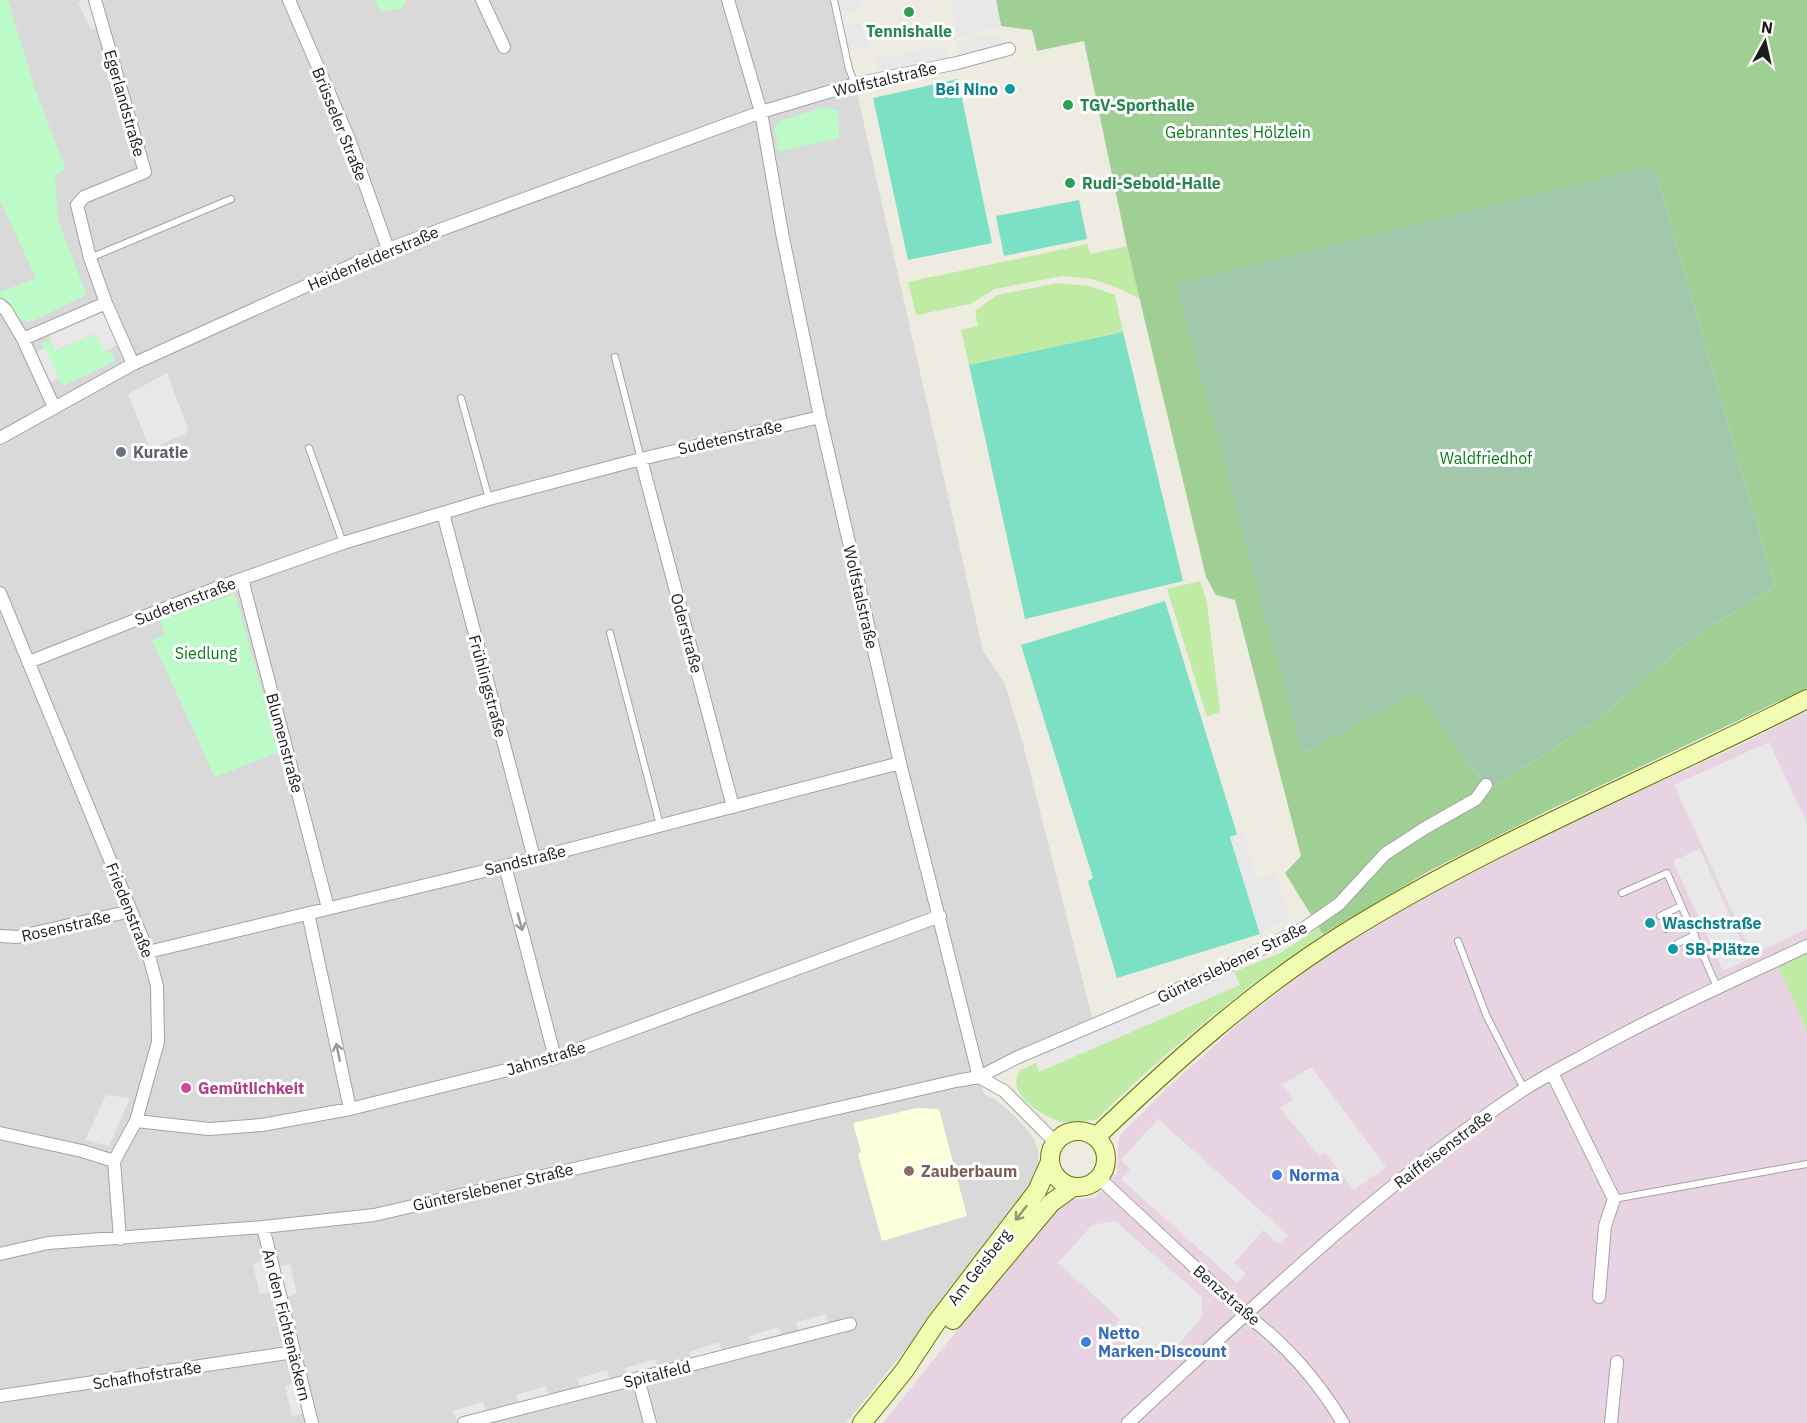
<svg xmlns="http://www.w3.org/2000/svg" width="1807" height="1423" font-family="'IBM Plex Sans',sans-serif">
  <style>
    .residential { fill: #dad9d9 }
    .industrial { fill: #e8d3e2 }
    .education { fill: #fbffda }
    .grass { fill: #c0eba5 }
    .forest { fill: #a0cf94; fill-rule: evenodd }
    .cemetery { fill: #a2c8ab }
    .park { fill: #bcfbc7 }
    .pitch { fill: #7ce1c4 }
    .parking { fill: #e8e8e8 }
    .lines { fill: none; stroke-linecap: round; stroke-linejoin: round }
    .lane-casing { stroke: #a3a3a3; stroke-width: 8 }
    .street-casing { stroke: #a3a3a3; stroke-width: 14 }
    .secondary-casing { stroke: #5e7601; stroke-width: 20 }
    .lane { stroke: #fff; stroke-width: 6 }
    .street { stroke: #fff; stroke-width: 12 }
    .secondary { stroke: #f1fcb2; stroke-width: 18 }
    .oneway { stroke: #999 }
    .oneway2 { stroke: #91976e }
    .leisure-dot { fill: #2e9e5b; stroke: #fff; stroke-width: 2 }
    .culture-dot { fill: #0f9aa8; stroke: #fff; stroke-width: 2 }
    .worship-dot { fill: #6b7280; stroke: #fff; stroke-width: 2 }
    .hotel-dot { fill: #d1479c; stroke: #fff; stroke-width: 2 }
    .education-dot { fill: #8d6e63; stroke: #fff; stroke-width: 2 }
    .shop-dot { fill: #3f7fe0; stroke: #fff; stroke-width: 2 }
    .labels { text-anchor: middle; stroke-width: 6; stroke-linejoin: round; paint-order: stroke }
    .leisure-label { font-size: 16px; font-weight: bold; fill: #27864d; stroke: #fff; text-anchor: start }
    .street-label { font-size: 16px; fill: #1c1c1c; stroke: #fff }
    .culture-label { font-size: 16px; font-weight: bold; fill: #0d838f; stroke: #fff; text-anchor: start }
    .park-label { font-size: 16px; fill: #077d1d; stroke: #fff }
    .worship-label { font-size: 16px; font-weight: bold; fill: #5b616d; stroke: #fff; text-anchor: start }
    .hotel-label { font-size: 16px; font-weight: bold; fill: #b23c85; stroke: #fff; text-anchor: start }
    .education-label { font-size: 16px; font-weight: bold; fill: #785e54; stroke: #fff; text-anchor: start }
    .shop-label { font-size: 16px; font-weight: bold; fill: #366cbe; stroke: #fff; text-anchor: start }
  </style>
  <rect width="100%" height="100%" fill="#eeebe1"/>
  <path class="residential" d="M0,0H834L855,84L983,651L1005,684L1023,744L1094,1025L980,1078L984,1094L996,1100L1016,1117L1033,1137L1038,1150V1172L1016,1213L846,1423H0Z"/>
  <path class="industrial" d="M1807,711V1423H883L1063,1198L1078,1199L1095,1198L1117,1173L1118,1144L1120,1135L1164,1091L1247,1016L1335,950L1442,886L1543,836L1749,741Z"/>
  <path class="education" d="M917,1108L939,1109L967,1216L882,1241L858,1154L861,1152L853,1123Z"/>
  <path class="grass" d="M1088,244L1090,254L1127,246L1140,299L1118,288L1092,279L1062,276L995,289L970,304L916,315L908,282Z
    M1058,283L1089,286L1115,295L1123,332L969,365L961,330L978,326L975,311L997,295Z
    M1200,581L1207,602L1220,712L1207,717L1167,589Z
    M1320,927L1323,934C1242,990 1166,1050 1096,1120C1089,1120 1066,1123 1062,1122C1045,1117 1019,1102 1016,1083C1016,1079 1019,1074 1020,1070L1036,1063L1039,1071L1239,985L1234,972L1282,952Z
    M1807,954V1030L1778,967Z"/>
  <path class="forest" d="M996,0H1807V688L1549,810L1431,870L1323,934L1285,873L1301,856L1235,600L1216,595L1206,577L1127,246L1084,41L1037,51L1032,30L1001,26ZM1654,165L1775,587L1694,637L1595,722L1490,789L1466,760L1420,691L1302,754Z"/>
  <path class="cemetery" d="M1654,165L1775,587L1694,637L1595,722L1490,789L1466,760L1420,692L1302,754L1176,284Z"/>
  <path class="park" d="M0,0H8L35,89L66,170L55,175L58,219L86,295L30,322L21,320L9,302L0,296V292L36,278L0,200Z
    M375,0H407L401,9L380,11Z
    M824,107L838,110L839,138L779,151L774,129L780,121Z
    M96,333L104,351L112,352L115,358L112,363L62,386L42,343L50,340L56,351Z
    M235,594L279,752L215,777L152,640L165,634L160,619Z"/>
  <path class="pitch" d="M958,79L992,243L908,260L873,98Z
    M1079,200L1087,239L1004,256L996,216Z
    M1123,332L1183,581L1025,619L969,365Z
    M1165,601L1237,834L1230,837L1260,934L1117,978L1088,881L1093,878L1021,645Z"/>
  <path class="parking" d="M82,0H92L103,25L91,30L78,2Z
    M834,0H860L862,8L837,14Z
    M950,0H996L1001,26L958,37Z
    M864,21L870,47L845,53L839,27Z
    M1001,33L1004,45L959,54L957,42Z
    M945,45L947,57L878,70L876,59Z
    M106,300L125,342L104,351L95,333L55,351L45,327Z
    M45,348L59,378L49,384L33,354Z
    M167,373L188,429L185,434L150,449L128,394Z
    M1769,742L1807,823V929L1752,955L1674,785Z
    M1243,833L1257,879L1275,874L1289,917L1260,934L1230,837Z
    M1700,849L1749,959L1723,971L1673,861Z
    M1234,972L1240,985L1039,1072L1034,1058Z
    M1311,1067L1386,1167L1354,1190L1325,1153L1319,1156L1280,1108L1293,1099L1282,1085Z
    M106,1095L130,1098L109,1146L85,1140Z
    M1158,1119L1288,1235L1279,1244L1263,1230L1234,1263L1246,1274L1237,1283L1121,1179L1130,1169L1121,1160Z
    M1115,1221L1202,1297V1316L1171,1354L1139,1355L1111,1329L1120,1319L1058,1263L1092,1225Z
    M263,1261L270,1292L260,1294L253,1264Z
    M290,1264L297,1294L287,1297L280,1266Z
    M826,1314L829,1323L799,1332L796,1322Z
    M779,1327L782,1336L752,1345L749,1336Z
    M719,1342L722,1352L692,1361L689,1352Z
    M655,1359L658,1369L628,1378L625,1368Z
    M607,1370L611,1380L581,1389L577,1379Z
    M295,1383L302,1413L292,1416L285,1386Z
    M546,1386L549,1396L519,1404L516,1395Z
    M483,1402L487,1412L457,1421L453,1411Z"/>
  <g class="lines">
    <defs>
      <path id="lane" d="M834,0L849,69L855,84
        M90,258L231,199
        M615,357L641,459
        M461,398L489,499
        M309,448L343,543
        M610,633L660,825
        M1622,893L1667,873L1717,987
        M1660,916L1681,906
        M1666,929L1687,919
        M1458,941L1487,1017L1524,1089
        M1678,943L1695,935
        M1614,1199L1807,1164"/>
      <path id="street" d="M95,0L145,172L84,197L77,205L90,258L106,303
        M289,0L349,139L388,249
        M482,0L504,47
        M728,0L761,112L782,233L820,417L900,763L979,1077
        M0,305L6,310L23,339
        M54,407L23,339L106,303L133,364
        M0,438L133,364L388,249L761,112L855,84L957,63L1009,49
        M641,459L733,807
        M443,513L534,858
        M242,579L328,908
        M0,593L148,952L157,986L158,1042L136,1121L114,1161L120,1239
        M29,662L219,587L343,543L489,499L641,459L820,417
        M505,866L555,1058
        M308,913L350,1109
        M0,936L17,937L131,911
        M148,952L505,866L900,763
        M1552,1073L1614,1199L1605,1226L1599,1297
        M979,1077L1004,1091L1056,1143
        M136,1121L209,1129L262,1125L350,1109L555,1058L940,916
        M0,1133L82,1151L114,1161
        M1099,1178L1245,1314C1284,1342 1319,1382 1343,1423
        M263,1227L312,1423
        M0,1254L48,1243L263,1227L374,1215L956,1081L979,1077L1016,1058L1206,977L1306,927L1339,904L1385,854L1425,828L1476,799L1486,785
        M638,1378L650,1423
        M0,1396L294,1352
        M464,1423L850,1324
        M1128,1423C1254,1307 1377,1187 1520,1092C1540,1079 1562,1067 1583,1056C1656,1015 1732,981 1807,946
        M1611,1423L1617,1362"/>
      <path id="secondary" d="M1050 1159a28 28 0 1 1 56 0a28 28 0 1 1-56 0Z
        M1096,1137C1171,1065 1249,994 1337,938C1486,844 1650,779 1807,699
        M953,1320L1051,1203L1073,1187
        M862,1423L904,1371L936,1323L1037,1191L1050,1162"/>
    </defs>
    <use href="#lane" class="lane-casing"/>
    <use href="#street" class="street-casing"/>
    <use href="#secondary" class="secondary-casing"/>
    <use href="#lane" class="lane"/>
    <use href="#street" class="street"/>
    <use href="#secondary" class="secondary"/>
  </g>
  <defs><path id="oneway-shaft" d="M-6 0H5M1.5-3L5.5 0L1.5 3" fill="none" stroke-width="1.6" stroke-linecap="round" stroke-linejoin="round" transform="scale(1.5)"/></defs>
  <g class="oneway">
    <use href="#oneway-shaft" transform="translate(520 922) rotate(75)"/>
    <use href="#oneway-shaft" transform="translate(338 1052) rotate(-102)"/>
  </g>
  <use class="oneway2" href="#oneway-shaft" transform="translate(1021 1213) rotate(128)"/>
  <g class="leisure-dot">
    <circle cx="909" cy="12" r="6"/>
    <circle cx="1068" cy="105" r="6"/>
    <circle cx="1070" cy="183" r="6"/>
  </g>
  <g class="culture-dot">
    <circle cx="1010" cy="89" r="6"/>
    <circle cx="1650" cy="923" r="6"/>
    <circle cx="1673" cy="949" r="6"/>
  </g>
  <circle class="worship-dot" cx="121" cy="452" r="6"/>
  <circle class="hotel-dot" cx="186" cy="1088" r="6"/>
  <circle class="education-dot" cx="909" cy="1171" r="6"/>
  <g class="shop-dot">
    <circle cx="1277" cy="1175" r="6"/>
    <circle cx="1086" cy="1342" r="6"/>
  </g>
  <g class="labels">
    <g class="leisure-label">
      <text x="909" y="37" text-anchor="middle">Tennishalle</text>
      <text x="1080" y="111">TGV-Sporthalle</text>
      <text x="1082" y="189">Rudi-Sebold-Halle</text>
    </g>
    <g class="street-label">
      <text transform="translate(885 79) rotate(-13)" y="6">Wolfstalstraße</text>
      <text transform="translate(125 103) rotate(74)" y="6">Egerlandstraße</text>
      <text transform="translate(340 124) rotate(68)" y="6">Brüsseler Straße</text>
      <text transform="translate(373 258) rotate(-23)" y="6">Heidenfelderstraße</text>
      <text transform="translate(730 437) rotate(-13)" y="6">Sudetenstraße</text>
      <text transform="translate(861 597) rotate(77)" y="6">Wolfstalstraße</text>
      <text transform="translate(185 601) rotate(-21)" y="6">Sudetenstraße</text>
      <text transform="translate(687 633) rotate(75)" y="6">Oderstraße</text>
      <text transform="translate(488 686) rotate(75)" y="6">Frühlingstraße</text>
      <text transform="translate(285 743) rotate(75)" y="6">Blumenstraße</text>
      <text transform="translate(525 860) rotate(-14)" y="6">Sandstraße</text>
      <text transform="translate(130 910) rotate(68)" y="6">Friedenstraße</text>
      <text transform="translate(66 926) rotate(-13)" y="6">Rosenstraße</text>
      <text transform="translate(1232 962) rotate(-26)" y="6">Günterslebener Straße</text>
      <text transform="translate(546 1058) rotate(-17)" y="6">Jahnstraße</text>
      <text transform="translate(1443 1149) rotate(-37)" y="6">Raiffeisenstraße</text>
      <text transform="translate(493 1187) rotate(-13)" y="6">Günterslebener Straße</text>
      <text transform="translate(979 1267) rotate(-52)" y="6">Am Geisberg</text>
      <text transform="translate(1227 1295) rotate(41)" y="6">Benzstraße</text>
      <text transform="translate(287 1325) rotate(76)" y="6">An den Fichtenäckern</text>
      <text transform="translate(657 1374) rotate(-14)" y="6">Spitalfeld</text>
      <text transform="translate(147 1375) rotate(-9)" y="6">Schafhofstraße</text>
    </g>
    <g class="culture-label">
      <text x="998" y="95" text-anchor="end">Bei Nino</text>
      <text x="1662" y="929">Waschstraße</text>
      <text x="1685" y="955">SB-Plätze</text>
    </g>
    <g class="park-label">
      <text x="1238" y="138">Gebranntes Hölzlein</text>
      <text x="1486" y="464">Waldfriedhof</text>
      <text x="206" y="659">Siedlung</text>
    </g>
    <g class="worship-label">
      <text x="133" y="458">Kuratie</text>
    </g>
    <g class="hotel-label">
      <text x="198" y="1094">Gemütlichkeit</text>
    </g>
    <g class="education-label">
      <text x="921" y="1177">Zauberbaum</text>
    </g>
    <g class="shop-label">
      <text x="1289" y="1181">Norma</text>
      <text x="1098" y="1339">Netto<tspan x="1098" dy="18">Marken-Discount</tspan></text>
    </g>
  </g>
  <g transform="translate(1765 42) rotate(8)" stroke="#ffffff" stroke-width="4.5" paint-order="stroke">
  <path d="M0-4.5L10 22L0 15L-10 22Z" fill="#1c1c1c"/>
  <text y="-9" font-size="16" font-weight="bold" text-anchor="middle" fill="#1c1c1c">N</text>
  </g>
</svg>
